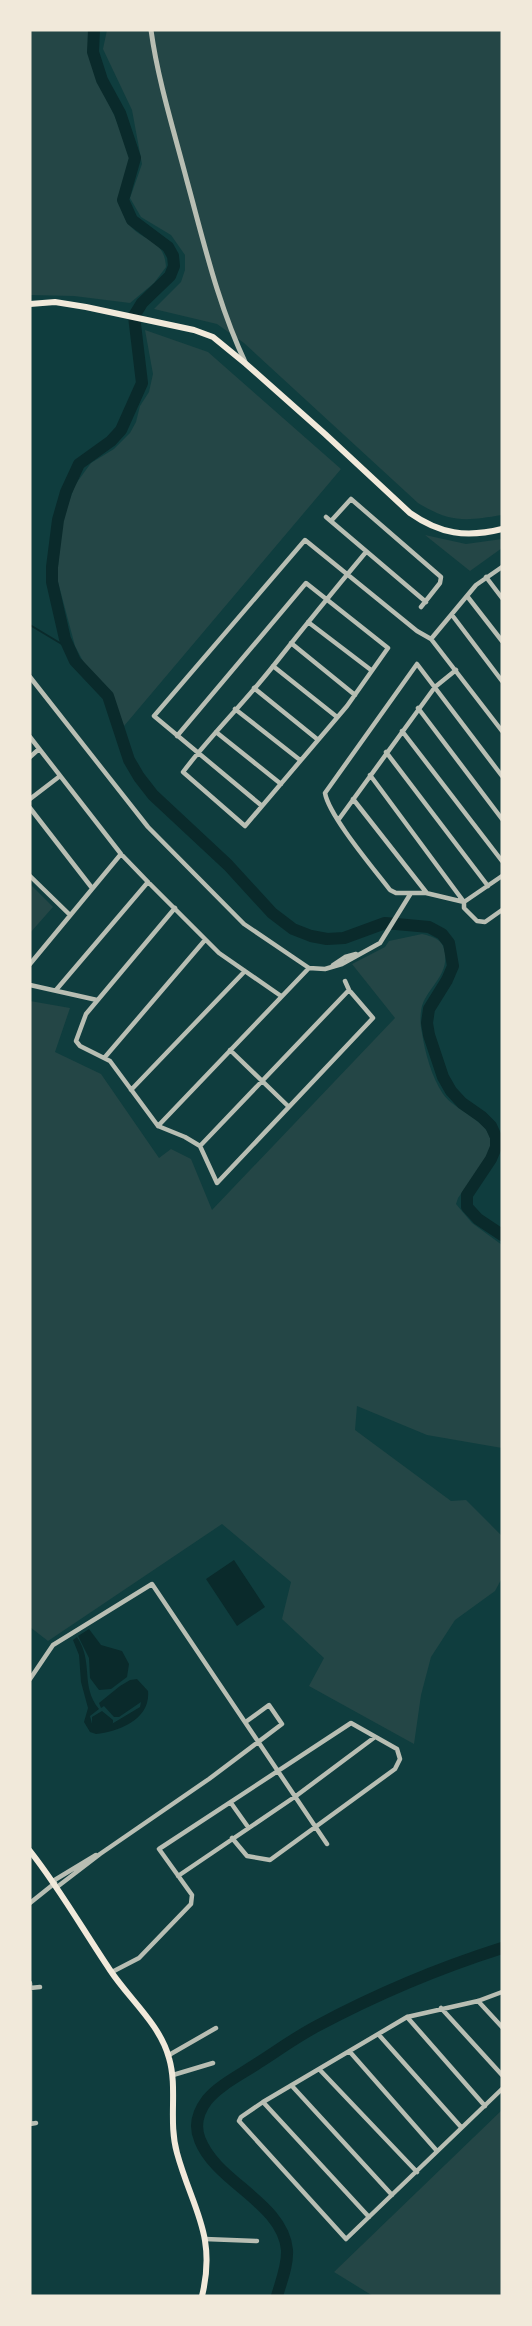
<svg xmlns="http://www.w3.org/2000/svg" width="532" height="2326" font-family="'Roboto Serif',serif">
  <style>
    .green { fill: #244646 }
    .water { fill: #0a2a2b }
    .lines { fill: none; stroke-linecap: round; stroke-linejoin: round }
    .stream { stroke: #0a2a2b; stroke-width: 2 }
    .river { stroke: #0a2a2b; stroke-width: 12 }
    .minor { stroke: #b8beb3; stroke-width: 4.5 }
    .tertiary { stroke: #b8beb3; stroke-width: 5 }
    .secondary { stroke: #f1e9da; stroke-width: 6 }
  </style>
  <rect width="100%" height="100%" fill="#0f3d3e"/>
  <path class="green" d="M30,30H90C87,69 111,102 123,137C125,143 130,152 130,158C130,159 128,168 128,169C122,189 115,200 126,220C139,243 164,235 166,267L154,283L130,303L74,296L30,295Z
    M107,30H502V515C465,521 451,523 418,503L244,343L217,324L154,309L181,282L185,270V255L171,235L141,217L130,198L142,164L132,110L103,49Z
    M145,330L208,352L341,469L124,726L112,695L84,663L75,646L58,582V567L62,522L75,485L91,463L114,449L130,433L136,422L140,406L149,392L153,374Z
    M425,535L466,544L502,539V548L470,571Z
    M30,884L53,907L30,933Z
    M422,934C434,937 443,939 445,953C448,976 429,986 422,1006C420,1014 420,1025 422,1033C425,1053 432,1078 443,1094C455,1112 497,1123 490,1148C485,1165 468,1183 458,1198L456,1204L472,1223L502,1245V1448L427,1435L357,1406L355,1430L451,1501L466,1500L502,1536V1578L495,1591L455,1620L431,1657L421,1695L414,1744L309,1686L324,1658L282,1619L291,1582L222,1524L48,1641L30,1627V1001L70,1008L55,1052L101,1074L159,1158L171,1149L191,1159L212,1210L395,1018L352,964L385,947L389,941Z
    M502,2110V2296H373L334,2272Z"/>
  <path class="water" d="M234,1560L265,1607L237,1626L206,1579Z
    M89,1629L101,1645L122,1651L129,1664L127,1677L111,1689L99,1690L90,1678L89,1658L78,1636Z
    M77,1637C94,1662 80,1686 99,1709L90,1716L92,1724V1717L102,1711L113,1720V1723L110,1725L140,1707L141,1702L119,1717H114L104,1706L101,1708L99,1703L120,1686L130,1680L137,1679L148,1691C151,1719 119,1732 96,1734L90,1732L84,1722L88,1708L81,1682L79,1655L73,1640Z"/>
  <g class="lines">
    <path class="stream" d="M30,625L70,649"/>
    <path class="river" d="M94,30L93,52L102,80L120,113L135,158L123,200L132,220L168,247L173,256L174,266L170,276L142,303L134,316L142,383L121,430L111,441L79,464L66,492L58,520L52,567V582L65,639L75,661L108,696L129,760L139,777L153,795L228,865L272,913L293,929L311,936L327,939L344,938L385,923L429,927L442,934L449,943L453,966L447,980L429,1009L427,1023L429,1035L443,1077L451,1091L462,1103L482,1117L491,1126L496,1137V1147L491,1159L467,1195V1207L478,1219L502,1235
      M277,2296C281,2282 288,2265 287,2250C283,2203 216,2182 200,2140C194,2126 198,2112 207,2100C219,2085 242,2074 258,2063C277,2051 296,2037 317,2026C375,1995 439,1968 502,1948"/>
    <path class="minor" d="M326,517L426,602
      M331,521L351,499L441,577L440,583L421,607
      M486,577L502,598
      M467,596L502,641
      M452,615L502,681
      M308,622L371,670
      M431,639L476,585L502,567
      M291,643L355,695
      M273,666L337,717
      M30,677L148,827L244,924L309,968L325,969L342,964L380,943L411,893
      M254,688L317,739
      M418,708L502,819
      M235,709L300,760
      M402,731L502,861
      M216,732L281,784
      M177,736L306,583L388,648L347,706L245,826L183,772C211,735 245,702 274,665C304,627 335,589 366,552
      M30,737L121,854L148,882L219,953L281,996
      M386,752L488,886
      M30,757L39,749
      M370,775L464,902V908L477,921L485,922L502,910
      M30,799L60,776
      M353,799L426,892
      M262,806L154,716L305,540L417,631L431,639L502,731
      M30,808L92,888
      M339,819L435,687L456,670
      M30,876L70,915
      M464,902L426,893H396L390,890C374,869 329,816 325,793L417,664L502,776
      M464,902L502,876
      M175,908L86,1014L76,1041L80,1046L110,1061L158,1126L185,1137L200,1146L217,1183L373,1018L349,990L345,981
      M30,964L121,854
      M333,965L345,957L356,954
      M30,985L97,1000
      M56,990L148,882
      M230,1050L289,1107
      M105,1057L205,940
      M131,1090L245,971
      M158,1126L309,968
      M200,1146L349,990
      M30,1679L53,1645L152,1584L327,1844
      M231,1803L248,1827
      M178,1876L296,1796L375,1737
      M53,1881L96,1855
      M57,1887L100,1854L209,1779L282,1724L269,1705L247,1721
      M30,1903L55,1883
      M112,1972L139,1958L191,1904L192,1895L159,1849L351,1723L397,1749L400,1759L395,1769L270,1860L247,1856L232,1838
      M30,1983V2124L36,2123
      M30,1988L40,1987
      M502,1992L478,2001L407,2017L263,2102L241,2117L239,2121L346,2239L502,2089
      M478,2001L502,2027
      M441,2008L502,2075
      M407,2017L485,2106
      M379,2035L461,2127
      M350,2052L437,2151
      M169,2055L216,2028
      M319,2069L417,2172
      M173,2075L213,2063
      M292,2086L392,2195
      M263,2102L369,2217
      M205,2239L257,2241"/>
    <path class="tertiary" d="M151,30C158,81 174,131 187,181C204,243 218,305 246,364"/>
    <path class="secondary" d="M30,304L55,302L86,307L194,330L213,337L246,364L325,434L410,513C440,534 466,538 502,529
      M30,1851C60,1889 83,1930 110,1970C129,1999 160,2024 169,2058C178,2089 168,2121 177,2153C192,2208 217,2235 202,2296"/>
  </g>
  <rect width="532" height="2326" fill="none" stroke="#f1e9da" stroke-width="63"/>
</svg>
